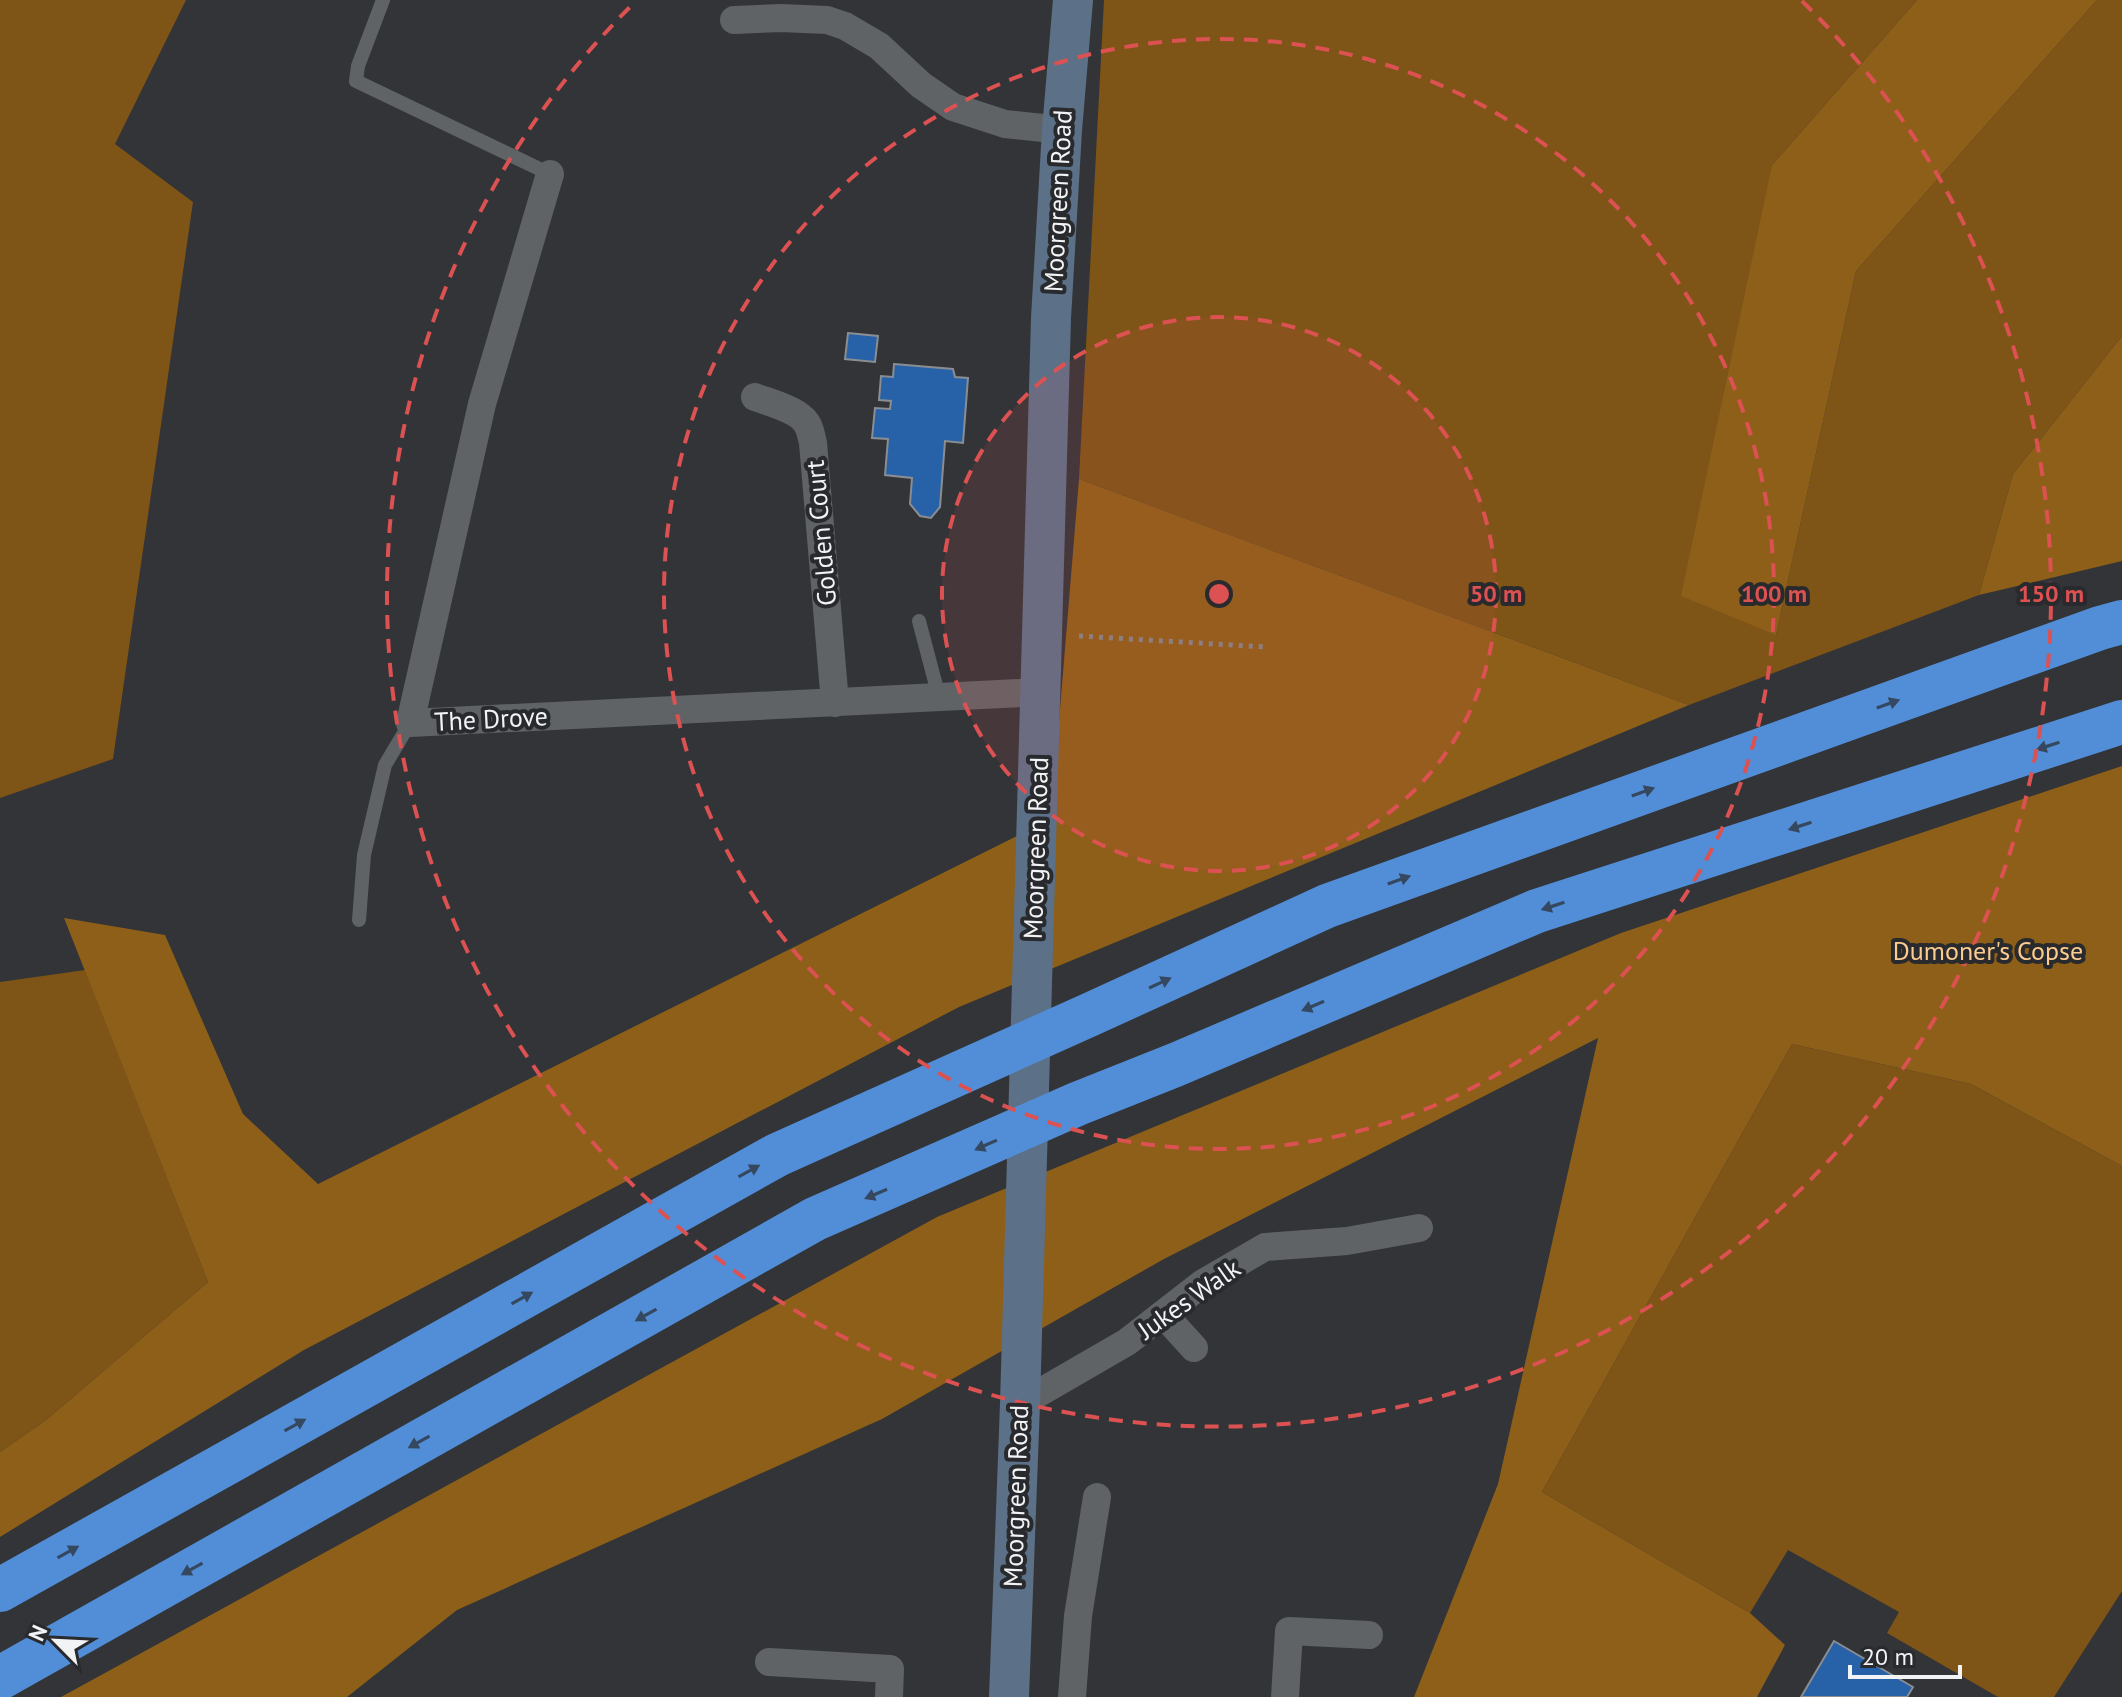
<svg xmlns="http://www.w3.org/2000/svg" width="2122" height="1697" font-family="'PT Sans',sans-serif">
  <style>
    .green { fill: #7e5417 }
    .forest { fill: #8d5f19 }
    .building { fill: #2762a8; stroke: #8a8d91; stroke-width: 2 }
    .lines { fill: none; stroke-linecap: round; stroke-linejoin: round }
    .path { stroke: #838487; stroke-width: 5; stroke-dasharray: 4 6; stroke-linecap: butt }
    .lane { stroke: #606366; stroke-width: 14 }
    .street { stroke: #606366; stroke-width: 28 }
    .secondary { stroke: #5c7088; stroke-width: 40 }
    .highway { stroke: #528ed7; stroke-width: 44 }
    .oneway { fill: #354860 }
    .ring { fill: none; stroke: #dc5151; stroke-width: 4; stroke-dasharray: 14 10 }
    .labels { text-anchor: middle; stroke-width: 8; stroke-linejoin: round; paint-order: stroke }
    .street-label { font-size: 26px; fill: #f2f3f5; stroke: #282a2d }
    .park-label { font-size: 26px; fill: #fccb8f; stroke: #282a2d }
    .centre { fill: #dc5151; stroke: #282a2d; stroke-width: 4 }
    .ring-label { font-size: 24px; text-anchor: middle; font-weight: bold; fill: #dc5151; stroke: #282a2d; stroke-width: 8; stroke-linejoin: round; paint-order: stroke }
  </style>
  <rect width="100%" height="100%" fill="#323437"/>
  <path class="green" d="M0,0H186L115,144L193,202L113,759L0,798Z
    M1104,0H1917L1772,165L1776,635L1856,271L2097,0H2122V336L2013,474L1979,595L1689,705L1079,479Z
    M85,970L208,1282L46,1420L0,1452V982Z
    M1792,1044L1971,1084L2122,1166V1591L2054,1697H1998L1887,1633L1899,1612L1788,1550L1750,1613L1542,1492Z"/>
  <path class="forest" d="M1917,0H2097L1856,271L1776,635L1681,596L1772,165Z
    M2122,336V561L1979,595L2013,474Z
    M1079,479L1689,705L959,1007L304,1350L0,1537V1452L46,1420L208,1282L64,918L165,935L243,1114L318,1184L1051,819Z
    M2122,766V1166L1971,1084L1792,1044L1542,1492L1750,1613L1785,1645L1757,1697H1414L1498,1484L1598,1038L1164,1259L882,1419L457,1610L347,1697H61L937,1217L1621,933Z"/>
  <path class="building" d="M848,333L878,336L875,362L845,359Z
    M894,364L953,369L955,377L968,378L963,443L945,441L940,507L931,518L920,516L910,504L912,478L885,475L888,439L872,438L875,408L890,409L891,401L879,400L881,376L893,377Z
    M1834,1641L1913,1687L1907,1697H1801Z"/>
  <g class="lines">
    <path class="path" d="M1079,636L1266,647"/>
    <path class="lane" d="M383,0L358,66L356,81L550,174
      M919,621L939,697
      M359,920L364,855L385,765L410,723"/>
    <path class="street" d="M734,20L781,18L827,20L845,26L879,46L921,85L953,107L1005,124L1062,130
      M550,174L482,404L410,723L1041,692
      M755,397C768,402 794,409 803,419C810,425 811,435 813,443L835,703
      M1163,1314L1194,1348
      M1020,1404L1127,1342L1203,1283L1265,1247L1347,1241L1419,1228
      M769,1662L890,1669L889,1697
      M1072,1697L1078,1616L1097,1497
      M1285,1697L1289,1631L1369,1635"/>
    <path class="secondary" d="M1009,1697L1020,1404L1051,318L1062,130L1073,0"/>
    <path class="highway" d="M0,1590L777,1155L1089,1015L1327,906L2100,628L2122,622
      M0,1678L815,1219L1077,1104L1175,1065L1537,911L2122,722"/>
  </g>
  <defs><path id="oneway-solid" d="M-6-.8H1V-3.2L6.5 0L1 3.2V.8H-6Z" transform="scale(2)"/></defs>
  <g class="oneway">
    <use href="#oneway-solid" transform="translate(1888 704) rotate(-20)"/>
    <use href="#oneway-solid" transform="translate(2048 746) rotate(162)"/>
    <use href="#oneway-solid" transform="translate(1643 792) rotate(-20)"/>
    <use href="#oneway-solid" transform="translate(1800 826) rotate(162)"/>
    <use href="#oneway-solid" transform="translate(1399 880) rotate(-20)"/>
    <use href="#oneway-solid" transform="translate(1553 906) rotate(162)"/>
    <use href="#oneway-solid" transform="translate(1160 983) rotate(-25)"/>
    <use href="#oneway-solid" transform="translate(1313 1006) rotate(157)"/>
    <use href="#oneway-solid" transform="translate(986 1145) rotate(156)"/>
    <use href="#oneway-solid" transform="translate(749 1171) rotate(-29)"/>
    <use href="#oneway-solid" transform="translate(876 1194) rotate(157)"/>
    <use href="#oneway-solid" transform="translate(522 1298) rotate(-29)"/>
    <use href="#oneway-solid" transform="translate(646 1315) rotate(151)"/>
    <use href="#oneway-solid" transform="translate(295 1425) rotate(-29)"/>
    <use href="#oneway-solid" transform="translate(419 1442) rotate(151)"/>
    <use href="#oneway-solid" transform="translate(68 1552) rotate(-29)"/>
    <use href="#oneway-solid" transform="translate(192 1569) rotate(151)"/>
  </g>
  <circle cx="1219" cy="594" r="277" fill="#dc5151" fill-opacity=".12"/>
  <g class="ring">
    <circle cx="1219" cy="594" r="277"/>
    <circle cx="1219" cy="594" r="555"/>
    <path d="M1802 1A832 832 0 1 1 636 1"/>
  </g>
  <g class="labels">
    <g class="street-label">
      <text transform="translate(1058 201) rotate(-87)" y="9">Moorgreen Road</text>
      <text transform="translate(821 533) rotate(-95)" y="9">Golden Court</text>
      <text transform="translate(491 719) rotate(-3)" y="9">The Drove</text>
      <text transform="translate(1036 848) rotate(-88)" y="9">Moorgreen Road</text>
      <text transform="translate(1189 1299) rotate(-35)" y="9">Jukes Walk</text>
      <text transform="translate(1016 1496) rotate(-88)" y="9">Moorgreen Road</text>
    </g>
    <g class="park-label">
      <text x="1988" y="960">Dumoner's Copse</text>
    </g>
  </g>
  <circle cx="1219" cy="594" r="12" class="centre"/>
  <g class="ring-label">
    <text x="1496" y="602">50 m</text>
    <text x="1774" y="602">100 m</text>
    <text x="2051" y="602">150 m</text>
  </g>
  <g transform="translate(56 1641) rotate(294)" stroke="#282a2d" stroke-width="6" paint-order="stroke">
  <path d="M0-6L14 30L0 20L-14 30Z" fill="#f2f3f5"/>
  <text y="-12" font-size="22" font-weight="bold" text-anchor="middle" fill="#f2f3f5">N</text>
  </g>
  <path d="M1850 1665v12h110v-12" fill="none" stroke="#f2f3f5" stroke-width="4"/>
  <text x="1862" y="1665" font-size="24" fill="#f2f3f5" stroke="#282a2d" stroke-width="6" paint-order="stroke">20 m</text>
</svg>
